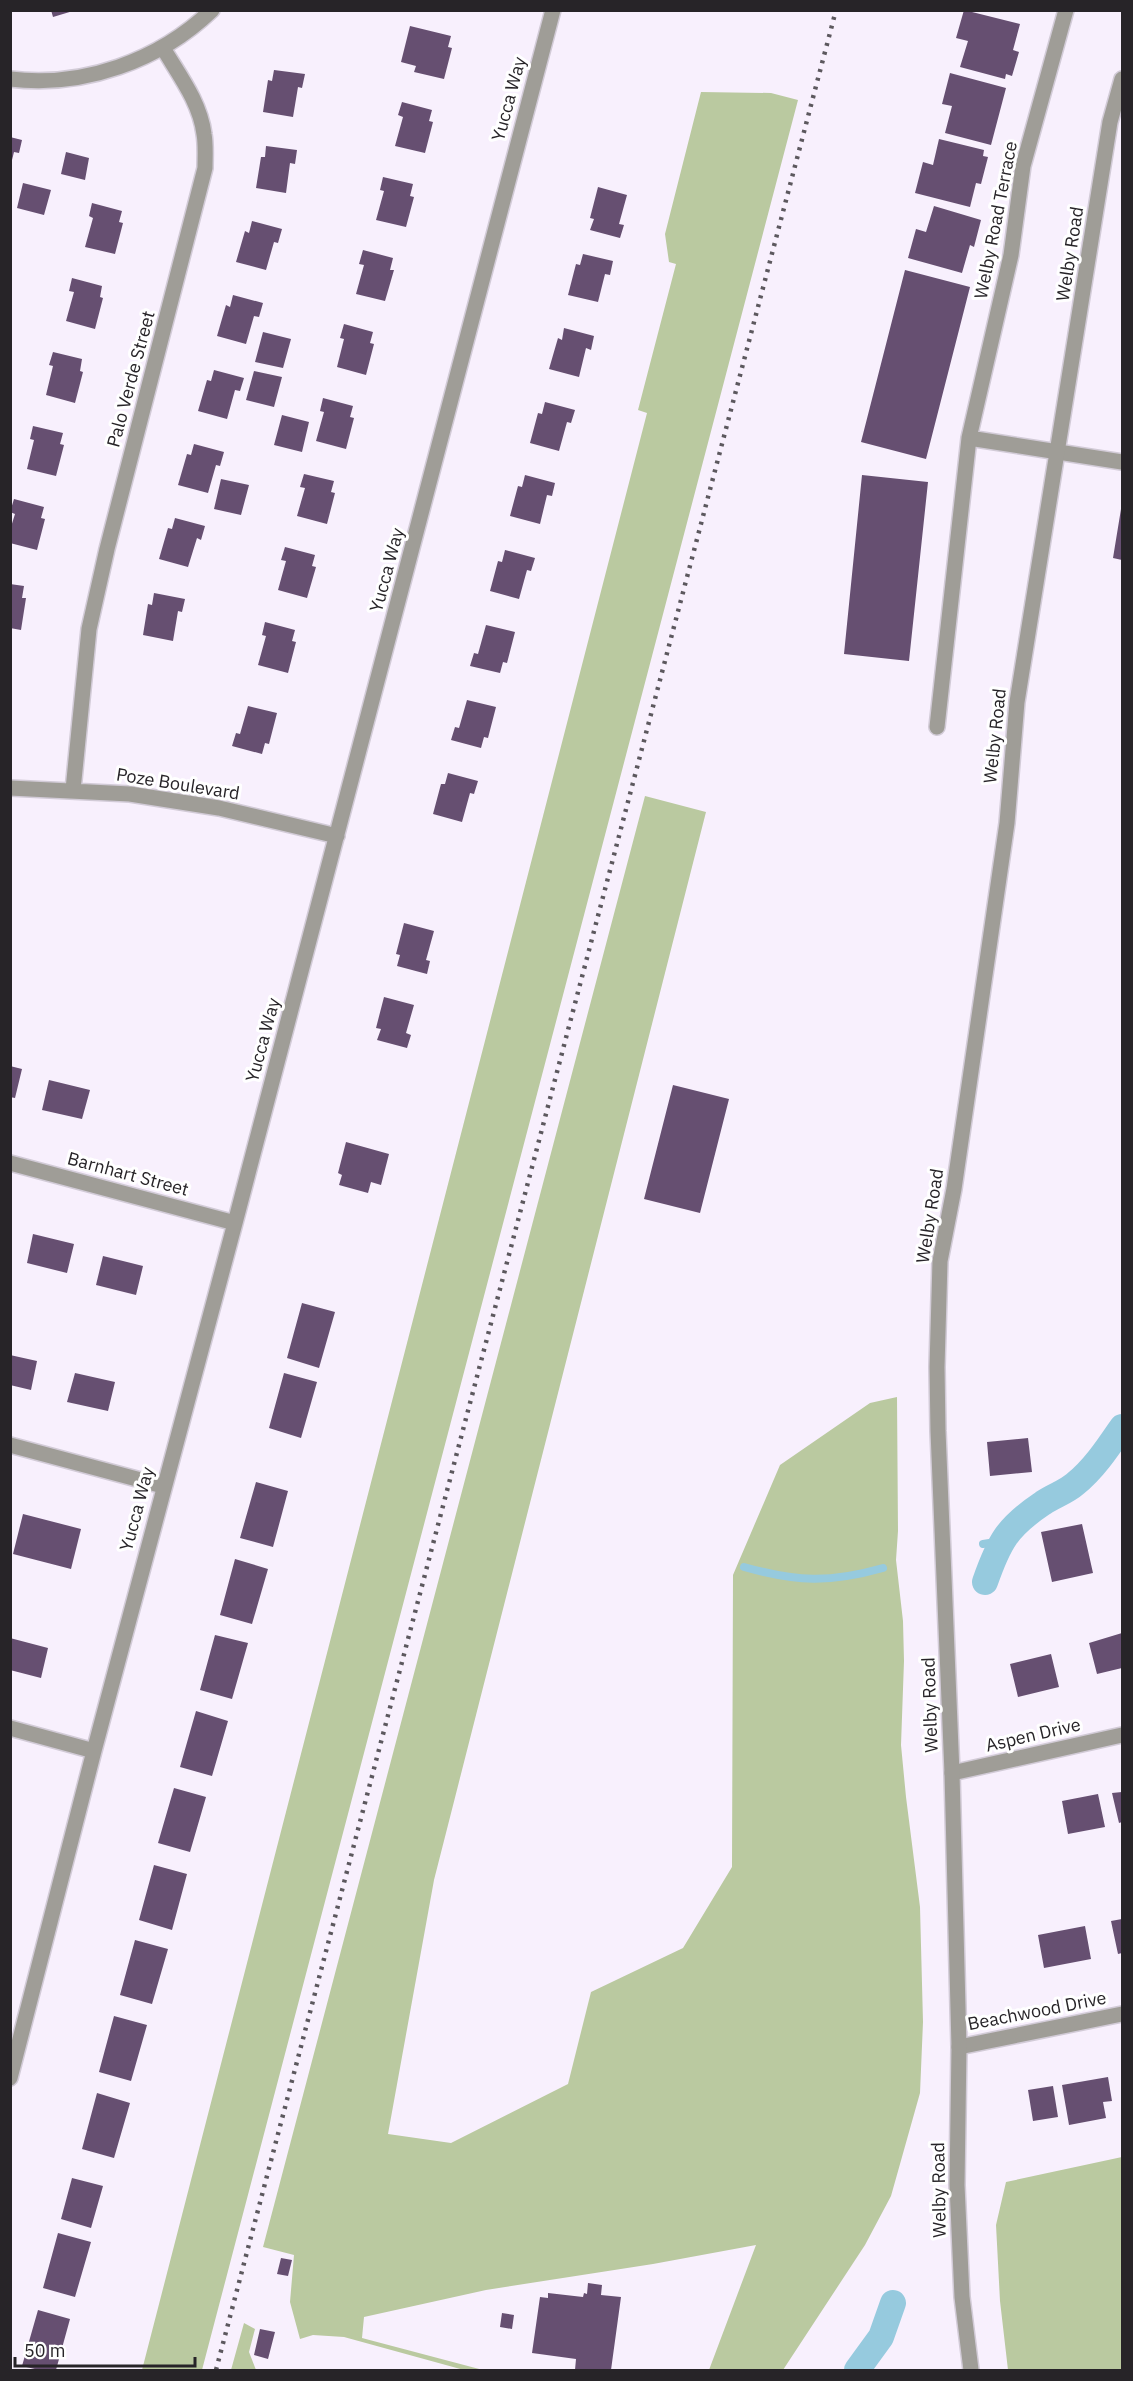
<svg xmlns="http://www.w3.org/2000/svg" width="1133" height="2381" font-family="'IBM Plex Sans',sans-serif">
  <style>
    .green { fill: #bac9a0 }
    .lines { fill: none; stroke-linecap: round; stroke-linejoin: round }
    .stream { stroke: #96cade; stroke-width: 8 }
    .canal { stroke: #96cade; stroke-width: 26 }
    .building { fill: #664f71 }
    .minor-casing { stroke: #d2cbd7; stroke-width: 18 }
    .tertiary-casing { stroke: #d2cbd7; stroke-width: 18 }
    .minor { stroke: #9f9d97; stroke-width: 15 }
    .tertiary { stroke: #9f9d97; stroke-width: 15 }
    .rail { stroke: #5c585e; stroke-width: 4.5; stroke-dasharray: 3 6; stroke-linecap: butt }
    .labels { text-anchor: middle; stroke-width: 6; stroke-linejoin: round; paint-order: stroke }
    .street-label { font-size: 18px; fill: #272428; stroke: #fff }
  </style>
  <rect width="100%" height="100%" fill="#f8f0fd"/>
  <path class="green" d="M701,92L771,93L798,100L202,2370H142L647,413L638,410L676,264L669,262L665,234Z
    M645,796L706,812L434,1880L388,2134L451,2143L568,2084L591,1992L683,1948L732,1867L733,1575L780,1465L870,1403L897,1397L898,1531L896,1560L903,1621L904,1661L901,1745L906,1797L920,1907L923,2022L920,2093L891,2196L865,2245L783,2370H709L756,2245L653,2264L486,2290L364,2317L362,2338L483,2370H464L344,2337L313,2335L300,2339L290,2302L294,2255L263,2247Z
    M1122,2157V2370H1008L1000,2301L996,2225L1006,2182Z
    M244,2323L255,2329L249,2352L256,2370H231Z"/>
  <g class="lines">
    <path class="stream" d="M983,1544L1002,1541
      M744,1567C797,1582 830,1583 883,1568"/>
    <path class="canal" d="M985,1582C999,1542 1007,1527 1043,1503C1053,1496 1066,1492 1075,1484C1094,1469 1109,1446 1122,1427
      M857,2370L881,2337L893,2303"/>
  </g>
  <path class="building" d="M51,10H73V11L53,17Z
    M964,10L1020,24L1013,50L1019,52L1012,76L1006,74L1005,79L960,67L968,41L956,38Z
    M410,26L451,36L448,47L452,48L444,79L414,72L416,66L401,62Z
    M274,70L305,74L302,88L298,87L293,117L263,112L268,80L272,81Z
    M950,73L1006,88L991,145L945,133L952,106L942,104Z
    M402,102L432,110L429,121L433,122L425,153L395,146L403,117L398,115Z
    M10,137L22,140L19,153L14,152L11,164Z
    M939,139L984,150L983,156L988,157L981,184L976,183L970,207L915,193L923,162L933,165Z
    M266,146L297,150L295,164L290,163L286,193L256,188L261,157H265Z
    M66,152L89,158L85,180L61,174Z
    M383,177L413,184L410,196L414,197L406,227L376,220L384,191L380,190Z
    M23,183L51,190L44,215L17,208Z
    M598,187L627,195L619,224L624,225L620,238L590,230L594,219L590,218Z
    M92,203L122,211L119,222L123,223L115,254L85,247L93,218L89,216Z
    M934,206L981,220L974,247L970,245L962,273L908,258L916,229L926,232Z
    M252,221L282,229L278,243L274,242L266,270L236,262L245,231L249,233Z
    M363,250L393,258L390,270H394L385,301L356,294L364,265L359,264Z
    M583,254L613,261L610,275L605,274L598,302L568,295L576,264L580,265Z
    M905,270L970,287L926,459L861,442Z
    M72,278L102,286L100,297L103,298L95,329L66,321L74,292L69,291Z
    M233,295L263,303L259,317L254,316L246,344L217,336L226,305L230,307Z
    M344,324L373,332L370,343L374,344L366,375L337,367L344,339L340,338Z
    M564,328L594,336L591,350L586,348L579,377L549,369L558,338L562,340Z
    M263,332L291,339L283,368L255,362Z
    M53,352L82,359L80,371L83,372L75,403L46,395L53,366L49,365Z
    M214,370L244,378L240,391L235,390L227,419L198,411L207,380L211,381Z
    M254,371L282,377L274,407L246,400Z
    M323,398L353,406L350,417L354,418L346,449L316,441L324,412L320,411Z
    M545,402L575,410L571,423L567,422L559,451L530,443L538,413L542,414Z
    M282,415L309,422L302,452L274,445Z
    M33,426L63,433L60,444L64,445L56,476L27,469L34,440L30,439Z
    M194,444L224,452L220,466L216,465L208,493L178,485L187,454L191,455Z
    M304,474L334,481L331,492L335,493L327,524L297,516L305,488L300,487Z
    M525,475L555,483L552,496L547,495L540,524L510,516L518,486L522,487Z
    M862,475L928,482L909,661L844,654Z
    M221,479L249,485L241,515L214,509Z
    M14,499L44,507L41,518L45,519L37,550L10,543V530L15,514L10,512Z
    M1121,509H1122V560L1113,558Z
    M175,518L205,526L201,540L197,538L188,567L159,559L168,528L172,529Z
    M285,547L315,555L312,566L316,567L307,598L278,590L286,561L281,560Z
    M505,550L535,558L531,571L527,570L519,599L490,591L498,561L502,562Z
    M10,584L24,586L22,598H26L21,630L10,628Z
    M154,593L185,599L182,612L178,611L173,641L143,635L148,604L152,605Z
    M265,622L295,630L292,641L296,642L288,673L258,665L266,636L262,635Z
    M486,625L515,632L507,663L503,662L500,673L470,666L474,653L478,654Z
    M467,700L496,707L488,738L484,737L481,748L451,740L455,727L459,728Z
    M248,706L277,713L269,744L265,743L262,754L232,746L236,733L240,734Z
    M448,773L478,781L474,794L470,793L462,822L433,814L441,784H445Z
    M404,923L434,931L426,960L430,961L427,974L397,966L400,955L396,954Z
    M384,997L414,1005L406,1033L411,1035L407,1048L377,1040L381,1029L376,1028Z
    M10,1066L22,1069L15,1098L10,1097Z
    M49,1080L90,1090L82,1119L42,1110Z
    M673,1085L729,1099L700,1213L644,1199Z
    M346,1142L389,1154L381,1185L371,1182L368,1193L339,1185L342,1175L338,1173Z
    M33,1234L74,1244L67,1273L27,1263Z
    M103,1256L143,1266L136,1295L96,1285Z
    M302,1303L335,1312L319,1368L287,1358Z
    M10,1355L37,1361L31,1390L10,1385Z
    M75,1373L115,1382L108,1411L67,1402Z
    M284,1373L317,1382L301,1438L269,1428Z
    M1028,1438L1032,1472L990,1476L987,1442Z
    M256,1482L288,1491L273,1547L240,1538Z
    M23,1514L81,1529L71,1569L13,1554Z
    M1082,1524L1093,1573L1052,1582L1041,1532Z
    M235,1559L268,1569L252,1624L220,1615Z
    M1122,1633V1668L1097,1674L1089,1643Z
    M215,1635L248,1643L232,1699L200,1690Z
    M10,1638L48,1648L41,1678L10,1670Z
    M1051,1654L1059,1687L1018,1697L1010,1664Z
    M196,1711L228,1721L212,1776L180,1767Z
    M174,1788L206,1797L190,1852L158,1843Z
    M1122,1792V1822L1119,1823L1112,1793Z
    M1098,1794L1105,1827L1068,1834L1062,1801Z
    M154,1865L187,1874L172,1930L139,1920Z
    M1122,1919V1953L1118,1954L1111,1921Z
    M1085,1926L1091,1959L1044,1968L1038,1935Z
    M135,1940L168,1949L152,2004L120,1995Z
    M114,2016L147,2025L131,2081L99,2072Z
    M1108,2077L1112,2101L1103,2102L1106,2118L1069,2125L1062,2085Z
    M1053,2086L1058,2117L1033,2121L1028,2090Z
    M97,2093L130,2103L114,2158L82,2149Z
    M72,2178L103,2186L91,2228L61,2219Z
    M58,2233L91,2242L75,2297L43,2288Z
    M281,2258L292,2260L288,2276L277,2274Z
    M588,2283L602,2285L601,2295L621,2297L611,2370H575L576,2359L532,2353L540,2297L548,2298V2293L583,2297L584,2293L587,2294Z
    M38,2310L70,2319L56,2370H39L22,2366Z
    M502,2313L514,2315L512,2329L500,2327Z
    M260,2329L275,2332L268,2359L254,2355Z"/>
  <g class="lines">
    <defs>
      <path id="minor" d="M10,79C83,88 159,61 212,10
        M969,438L1122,462
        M937,727L969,438L1011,255L1023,166L1066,10
        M10,788L130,794L219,808L337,836
        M73,790L89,629L107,549L205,168C205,157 206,145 204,134C200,102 179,75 163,48
        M10,1163L235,1223
        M10,1445L163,1486
        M10,1728L94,1751
        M952,1773L1122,1735
        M959,2047L1122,2014
        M10,2078L94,1751L235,1223L553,10"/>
      <path id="tertiary" d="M971,2370L962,2297L957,2185L959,2047L952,1773L938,1431L937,1367L940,1261L954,1189L1007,823L1017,702L1110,122L1122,79"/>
    </defs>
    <use href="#minor" class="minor-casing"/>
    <use href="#tertiary" class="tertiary-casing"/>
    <use href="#minor" class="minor"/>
    <use href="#tertiary" class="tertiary"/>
    <path class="rail" d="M216,2370L836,10"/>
  </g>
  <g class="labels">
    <g class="street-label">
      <text transform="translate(509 99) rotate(-75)" y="6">Yucca Way</text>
      <text transform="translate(996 220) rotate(-79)" y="6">Welby Road Terrace</text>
      <text transform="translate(1070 254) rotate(-81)" y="6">Welby Road</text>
      <text transform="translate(131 379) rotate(-75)" y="6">Palo Verde Street</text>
      <text transform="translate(387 570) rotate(-75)" y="6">Yucca Way</text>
      <text transform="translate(995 736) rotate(-84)" y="6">Welby Road</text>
      <text transform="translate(178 784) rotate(9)" y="6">Poze Boulevard</text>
      <text transform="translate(263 1040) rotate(-75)" y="6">Yucca Way</text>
      <text transform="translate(128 1174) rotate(15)" y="6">Barnhart Street</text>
      <text transform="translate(930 1216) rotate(-81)" y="6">Welby Road</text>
      <text transform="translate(137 1509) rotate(-75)" y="6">Yucca Way</text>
      <text transform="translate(930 1705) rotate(-92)" y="6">Welby Road</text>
      <text transform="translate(1033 1735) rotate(-13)" y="6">Aspen Drive</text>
      <text transform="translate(1037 2011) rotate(-11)" y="6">Beachwood Drive</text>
      <text transform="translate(939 2190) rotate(-91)" y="6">Welby Road</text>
    </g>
  </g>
  <rect width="1133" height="2381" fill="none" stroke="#272428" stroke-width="24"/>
  <path d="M15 2357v9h180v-9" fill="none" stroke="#272428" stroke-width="3"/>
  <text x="24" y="2357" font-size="18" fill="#272428" stroke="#ffffff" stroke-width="4.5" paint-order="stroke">50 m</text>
</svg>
